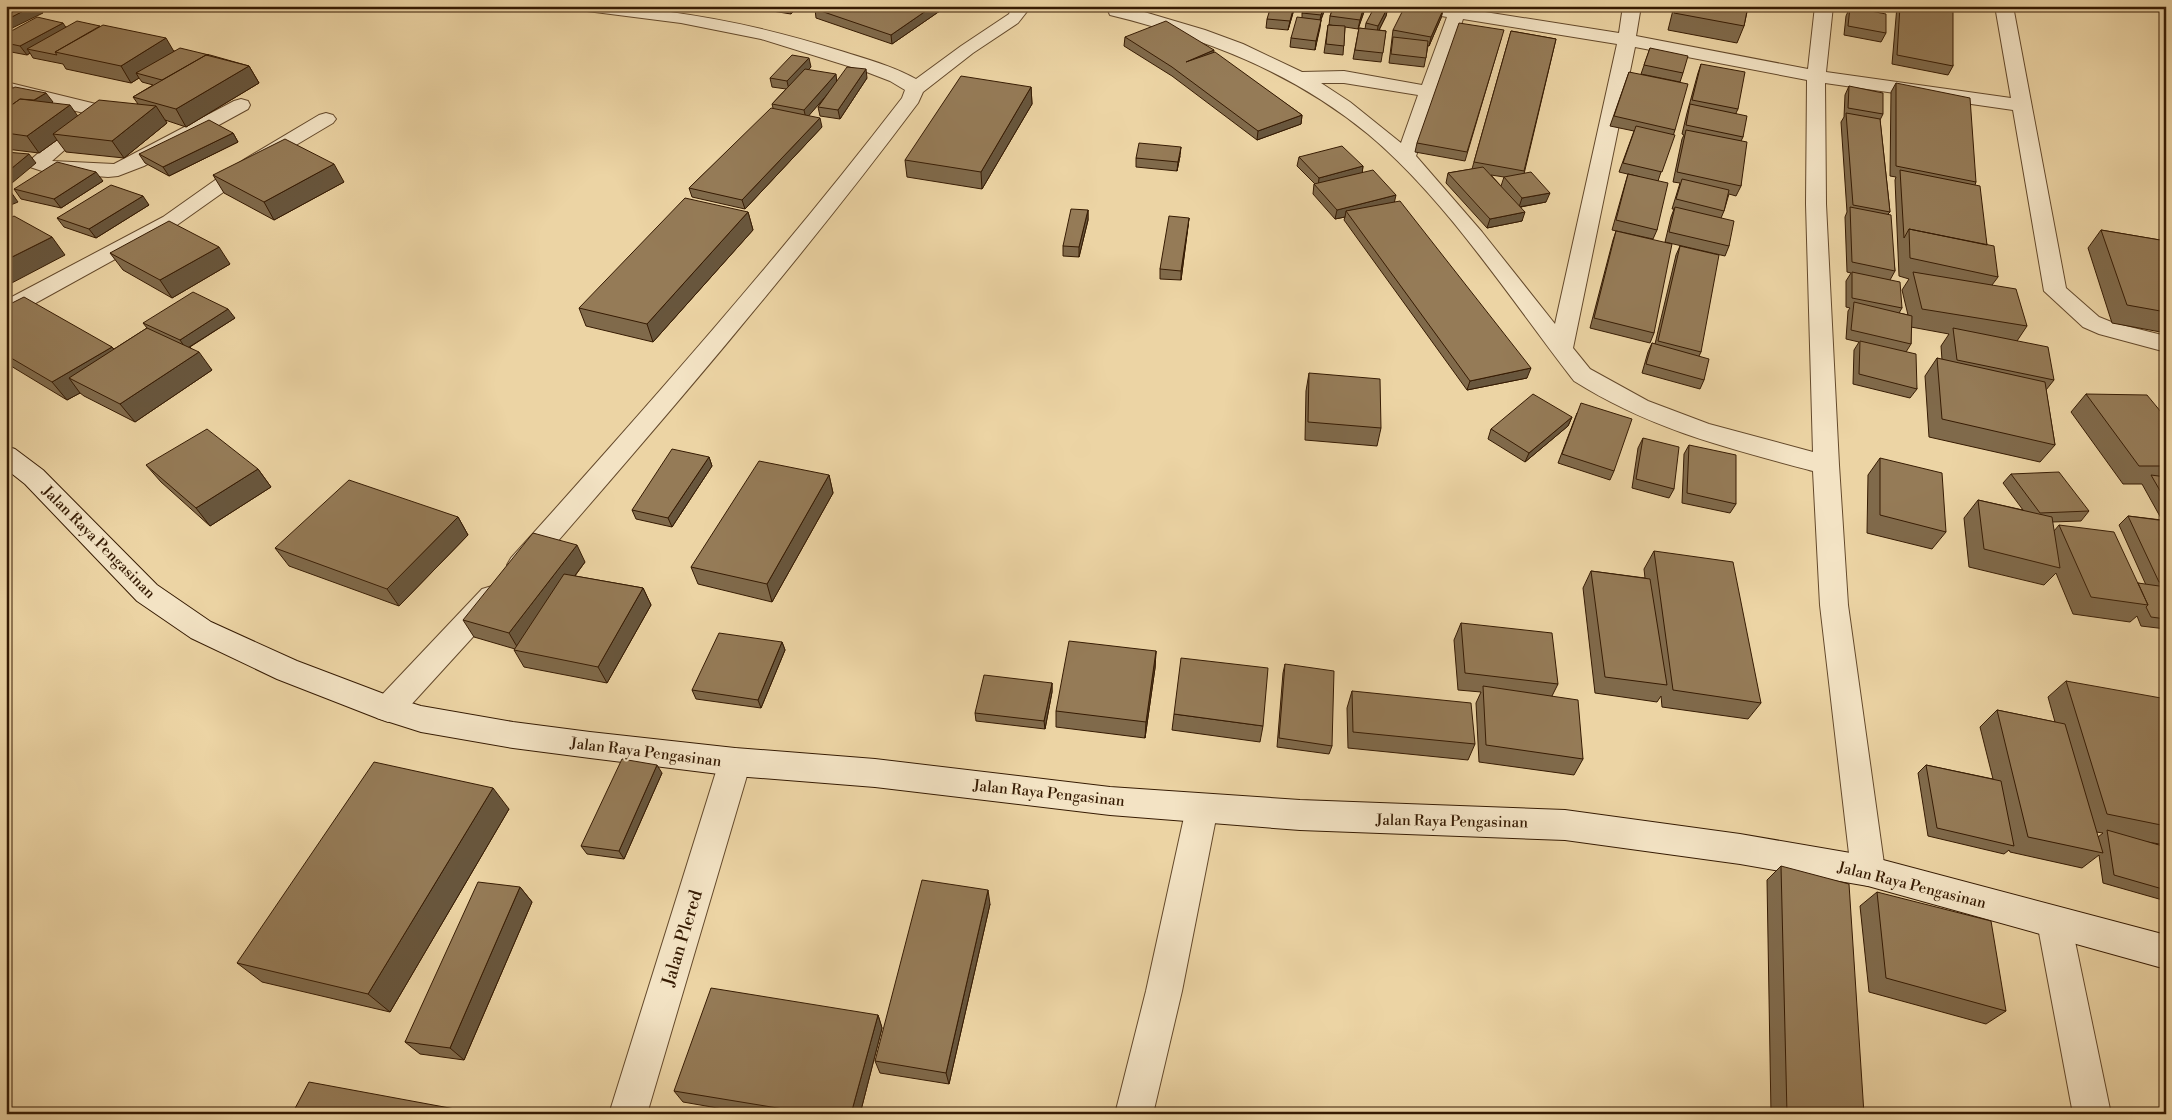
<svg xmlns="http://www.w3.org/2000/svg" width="2172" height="1120" font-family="'Libre Bodoni',serif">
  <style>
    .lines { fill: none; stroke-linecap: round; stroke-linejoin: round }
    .minor-casing { stroke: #64492b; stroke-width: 2 }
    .secondary-casing { stroke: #361b03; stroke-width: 2 }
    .minor { fill: #f3e3c4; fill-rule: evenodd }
    .secondary { fill: #f3e3c4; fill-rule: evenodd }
    .wall { fill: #806a4b; stroke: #361b03; fill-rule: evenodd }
    .shaded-wall { fill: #68563d; stroke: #361b03 }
    .building { fill: #957b57; stroke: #361b03 }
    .labels { text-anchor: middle; stroke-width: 4; stroke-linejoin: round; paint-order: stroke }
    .street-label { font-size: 15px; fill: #361b03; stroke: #f3e3c4 }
    .near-street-label { font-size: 18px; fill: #361b03; stroke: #f3e3c4 }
  </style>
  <rect width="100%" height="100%" fill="#ecd4a4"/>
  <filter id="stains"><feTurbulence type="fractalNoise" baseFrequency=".004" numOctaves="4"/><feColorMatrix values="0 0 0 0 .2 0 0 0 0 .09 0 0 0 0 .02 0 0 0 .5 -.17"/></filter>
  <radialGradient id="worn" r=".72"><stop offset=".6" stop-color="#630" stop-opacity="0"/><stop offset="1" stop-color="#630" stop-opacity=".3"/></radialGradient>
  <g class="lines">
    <defs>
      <path id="minor" d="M579,6C669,6 755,24 841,51C866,59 893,66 916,79L961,46L1009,14L1011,9L1010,6H1027L1029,9L1018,23L973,53L923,92L918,103C796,266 664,419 531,572L521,576L511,572L507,565L511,558C646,408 779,258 902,98L905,90L890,81L864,71L761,39L681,23L587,11L581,10Z
        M1106,6H1124L1205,30L1243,44L1302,72L1344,71L1422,85L1447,17L1407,10L1405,6H1467L1466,9L1619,33L1623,6H1641L1636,36L1808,69L1815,6H1833L1826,72L2011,98L1995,6H2013L2066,288L2099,317L2114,323L2166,336V352L2099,334L2083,327L2044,291L2013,110L1825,83L1826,204L1839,465L1848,605L1885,871L1880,882L1868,886L1856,882L1851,871L1820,605L1813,471C1727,448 1650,429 1574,381C1511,300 1446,199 1368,134C1293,72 1204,38 1110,15ZM1463,19L1617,44L1555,324L1482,232L1416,156ZM1635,47L1807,80L1806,204L1813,452L1709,424L1648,401L1590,369L1573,348ZM1321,83H1344L1418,95L1401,143L1350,102Z
        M6,82L100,105L105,113L102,117L52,161L114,164L234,101L241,99L248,101L250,105L248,109L144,166L118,176L108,177L45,172L30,167L27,163L84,113L6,94Z
        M326,113L333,115L336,119L333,123L259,167L177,225L14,315L6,317V300L163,217L245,159L319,115Z
        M492,586L502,589L506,597L502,605L399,718L388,722L377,718L373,709L377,700L482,589Z
        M735,748L746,752L751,762L647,1114H609L719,762L724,752Z
        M1202,794L1213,798L1218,808L1182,991L1153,1114H1115L1146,991L1186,808L1191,798Z
        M2054,906L2066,910L2071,922L2111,1114H2073L2037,922L2042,910Z"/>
      <path id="secondary" d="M6,446L15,449L43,470L157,585L211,622L297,661L392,697L421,706L513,722L590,732L735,748L875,759L1110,787L1300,800L1565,810L1740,834L1868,856L2166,935V969L1868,886L1740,864L1565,840L1300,830L1110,815L875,787L735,776L590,758L513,748L421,732L377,718L277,679L191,638L137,601L25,484L6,469Z"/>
    </defs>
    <use href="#minor" class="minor-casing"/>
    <use href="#secondary" class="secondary-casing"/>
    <use href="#minor" class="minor"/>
    <use href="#secondary" class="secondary"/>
  </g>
  <path class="wall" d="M741,6H799L791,14Z
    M819,6H947L892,44L816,18L815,9Z
    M1243,6H1259L1258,8Z
    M1295,6L1288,30L1266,28L1267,19Z
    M1326,6L1321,20L1315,50L1290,47L1291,38L1302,17V13Z
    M1334,6H1366L1358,29L1345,27L1343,55L1324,53L1328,25L1337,26L1329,25L1330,16Z
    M1545,6H1564L1563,9Z
    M1674,6H1749L1747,12L1744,26L1737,43L1668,30Z
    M1897,6H1941L1953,66L1948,75L1892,64Z
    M1388,7L1386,16L1379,30L1386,31L1381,62L1353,59L1359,28L1365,29L1366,23Z
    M1850,7L1886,33L1881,42L1844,35L1846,16Z
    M1443,10L1441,18L1429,46H1428L1424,67L1389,63L1393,30Z
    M66,27L174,51L210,55L249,66L259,83L186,127L165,120L167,123L124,158L66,152L57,140L39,153L6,149V82L9,83L13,88L53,102L51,103L78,116L138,104L133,97L153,85L142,82L139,78L131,83L66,69L63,64L33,58L30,53L27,55L6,51V34Z
    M1511,31L1556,39L1524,174L1546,202L1521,207L1522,221L1487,228L1446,183L1448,173L1472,169ZM1491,175L1504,177L1501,186Z
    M1125,37L1214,53L1302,115L1301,124L1257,140L1172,76L1124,46Z
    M1501,39L1465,161L1415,152L1417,143Z
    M1650,48L1683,73L1680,82L1641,74Z
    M1701,64L1738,109L1736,113L1743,137L1741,141V186L1736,196L1729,194L1724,211L1721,218L1729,246L1725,256L1665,242L1671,217L1674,209H1672L1680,183L1673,182L1682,139L1684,135L1682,134L1687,113L1698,73Z
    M811,67L808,70L837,81L867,78L840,119L820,116L818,107L827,95L808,116L822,127L745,209L692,197L689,188L773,108L772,104L786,89L772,87L770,78Z
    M1629,72L1675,130L1658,181L1657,230L1653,239L1612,230L1625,184L1628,174L1640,177L1619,172L1634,131L1610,126Z
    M1896,83L1976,182L1975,185L1987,245L1998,277L1992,285L2027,326L2017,341L2054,380L2046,390L2055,445L2040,462L1929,437L1925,376L1937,358L1942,360L1941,346L1949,334L1911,327V344L1906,352L1917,389L1910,398L1853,384L1854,350L1859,342L1846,339L1848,311L1850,308L1846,307V281L1851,273L1847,272L1845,217L1847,212L1841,122L1844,117L1845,95L1849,86L1883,114L1880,120L1890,212L1888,214L1895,271L1890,280L1902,308L1899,313L1908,315L1902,290L1909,279L1899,276L1895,180L1896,177L1890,176L1891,92Z
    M1031,87L1032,104L982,189L907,177L905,160Z
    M233,133L238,142L169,176L145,163L139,154Z
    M1180,156L1177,171L1136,167V158Z
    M1299,157L1363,166L1362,173L1395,202L1527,378L1467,390L1344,220L1345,217L1335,219L1313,194L1314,184H1315L1297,166Z
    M213,175L344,182L274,220L224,193Z
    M103,181L61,208L21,199L14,189Z
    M149,205L96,238L64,227L57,218Z
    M1088,210V220L1079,257L1063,256V246Z
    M748,212L753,230L653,342L586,326L579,308Z
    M1189,218L1181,280L1160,279V269Z
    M2101,230L2166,241V333L2112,323L2088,248Z
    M1616,231L1654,333L1650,343L1590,328L1613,240Z
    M1680,246L1701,352L1699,356L1704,380L1700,389L1642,373L1648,352L1652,343L1655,344L1676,255Z
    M110,253L230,264L172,298L123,270Z
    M6,306L112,347L114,349L147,328L143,323L235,318L190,347L212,370L135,422L84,396L80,393L67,400L6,363Z
    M1309,373L1381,428L1377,446L1305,440L1306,391Z
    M2086,394L2166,418V629L2141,626L2137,616L2130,622L2073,614L2056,573L2044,585L1969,567L1964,518L1978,500L2023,510L2003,483L2011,474L2089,511L2081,521L2052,522L2054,531L2059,525L2138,583L2146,585L2119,525L2128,516L2162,520L2142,484H2123L2071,412Z
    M1577,413L1614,471L1610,480L1558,463Z
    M1572,417L1568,426L1525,462L1488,439L1491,429Z
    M1643,438L1674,489L1669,498L1632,488L1638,448Z
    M1689,445L1736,504L1730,513L1682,503L1684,454Z
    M709,457L712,466L672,527L636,519L632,510Z
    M1880,458L1946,532L1932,549L1867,533L1868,475Z
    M146,465L258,469L271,487L210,526L161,482Z
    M829,475L833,493L772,602L698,584L691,567Z
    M458,517L468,535L399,606L289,566L275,548Z
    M1654,551L1761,703L1748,719L1662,707L1661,696L1657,702L1595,693L1583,588L1591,571L1645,578L1644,569Z
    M585,562L575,576L643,588L651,605L607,683L524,667L514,650L515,649L474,637L463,620Z
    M1461,623L1558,684L1552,696L1583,759L1574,775L1479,762L1476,703L1481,692L1458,690L1454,640Z
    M782,642L785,650L761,708L696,699L692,690Z
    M1156,651L1155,668L1145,738L1056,727V711Z
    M1285,664L1332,746L1329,754L1277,747L1283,673Z
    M2066,681L2166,711V845L2147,842L2166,847V901L2103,883L2099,855L2082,868L2010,852L2009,850L2004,854L1928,836L1918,773L1926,765L1993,779L1980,727L1997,710L2055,722L2048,697ZM2096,832L2103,833L2098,837Z
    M1052,683V692L1045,729L976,721L975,713Z
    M1352,691L1475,744L1468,760L1348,748L1347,708Z
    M1174,714L1263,726L1260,742L1172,730Z
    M662,773L624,859L587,854L581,846Z
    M509,809L390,1012L262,982L237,963Z
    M1781,866L1864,1114H1771L1767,880Z
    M520,887L532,902L464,1060L420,1054L405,1042Z
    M1877,892L2006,1011L1986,1024L1869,992L1860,906Z
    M990,904L949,1084L880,1073L875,1061Z
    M878,1015L882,1028L860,1114H752L683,1102L674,1091Z"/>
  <path class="shaded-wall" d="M33,6H38L43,13L6,31V20Z
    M790,6H799L791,14Z
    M933,6H947L892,44L891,35Z
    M1294,6H1295L1288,30L1290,21Z
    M1324,6H1326L1319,24L1321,15Z
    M1364,6H1366L1358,29L1360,20Z
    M1388,7L1386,16L1377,34L1378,26Z
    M1443,10L1441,18L1429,46L1431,37Z
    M1321,20L1320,28L1315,50L1316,41Z
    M63,23L69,32L27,49L30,53L27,55L20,46Z
    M166,38L176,55L136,73L139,78L131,83L121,66Z
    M1214,50L1213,59L1186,62Z
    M809,58L811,67L789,90L787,81Z
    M249,66L259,83L186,127L176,109Z
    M866,69L867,78L840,119L838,110Z
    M836,74L837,83L806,119L804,110Z
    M9,83L16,92L6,97V85Z
    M1031,87L1032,104L982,189L981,172Z
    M46,93L53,102L6,131V118Z
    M70,105L82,122L53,134L57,140L39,153L27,136Z
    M156,106L167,123L124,158L112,141Z
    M1302,115L1301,124L1257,140L1258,131Z
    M820,118L822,127L745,209L742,200Z
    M233,133L238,142L169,176L163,167Z
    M1181,147L1180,156L1177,171L1178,162Z
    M29,154L36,163L6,188V173Z
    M334,164L344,182L274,220L264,202Z
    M1363,166L1362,175L1318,187L1319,178Z
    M96,172L103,181L61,208L54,199Z
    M11,192L18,202L6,207V194Z
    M1550,193L1546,202L1519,207L1522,198Z
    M1396,195L1394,204L1346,211L1345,217L1335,219L1337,210Z
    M143,196L149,205L96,238L89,229Z
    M1088,210V220L1079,257V247Z
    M748,212L753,230L653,342L647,324Z
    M1525,212L1522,221L1487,228L1490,219Z
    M1189,218L1188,227L1181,280V271Z
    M52,237L65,255L6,286V260Z
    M219,247L230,264L172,298L160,280Z
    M228,309L235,318L186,349L180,340Z
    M112,347L126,365L69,378L80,393L67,400L52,382Z
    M199,352L212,370L135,422L120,404Z
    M1531,368L1527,378L1467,390L1470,381Z
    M1572,417L1568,426L1525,462L1529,453Z
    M709,457L712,466L672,527L668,518Z
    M258,469L271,487L210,526L196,508Z
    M829,475L833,493L772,602L767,584Z
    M458,517L468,535L399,606L387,589Z
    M577,545L585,562L519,650L509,633Z
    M643,588L651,605L607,683L598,667Z
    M782,642L785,650L761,708L758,700Z
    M1156,651L1155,668L1145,738L1146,722Z
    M1052,683V692L1045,729L1044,721Z
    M657,765L662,773L624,859L619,851Z
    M493,788L509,809L390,1012L368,994Z
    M520,887L532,902L464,1060L450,1048Z
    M988,890L990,904L949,1084L946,1073Z
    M878,1015L882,1028L860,1114H851Z"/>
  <path class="building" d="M6,6H33L6,20Z
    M819,6H933L891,35L815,9Z
    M1271,6H1294L1290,21L1267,19Z
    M1305,6H1324L1321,15L1302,13Z
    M1334,6H1364L1360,20L1330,16Z
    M1375,6L1388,7L1378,26L1366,23Z
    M1405,6H1425L1443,10L1431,37L1393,30Z
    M1676,6H1748L1744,26L1674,13Z
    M1900,6H1941L1953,8V66L1897,55Z
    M1850,7L1886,14V33L1848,26Z
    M37,17L63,23L20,46L6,43V34Z
    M1297,17L1321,20L1316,41L1291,38Z
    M77,21L100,26L55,52L57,55L27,49Z
    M1166,21L1214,50L1186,62L1215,52L1302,115L1258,131L1172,67L1125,37Z
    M1459,23L1504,30L1467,152L1417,143Z
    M103,25L166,38L121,66L55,52Z
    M1328,25L1345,26L1344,46L1326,44Z
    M1359,28L1386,31L1383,53L1355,50Z
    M1511,31L1556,39L1524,171L1474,162Z
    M1393,37L1428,41L1426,58L1391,54Z
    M180,48L209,55H206L162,80L136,73Z
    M1650,48L1688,56L1683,73L1644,65Z
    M206,55L249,66L176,109L133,97Z
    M792,55L809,58L787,81L770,78Z
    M1701,64L1745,72L1738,109L1692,100Z
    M847,67L866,69L838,110L818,107Z
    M805,69L836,74L804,110L772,104Z
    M1629,72L1688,84L1675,130L1614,116Z
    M961,76L1031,87L981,172L905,160Z
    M1896,83L1970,98L1976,182L1896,166Z
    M1849,86L1883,93V114L1848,108Z
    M15,87L46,93L34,100L20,99L6,109V92Z
    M20,99L70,105L27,136L6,133V109Z
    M99,100L156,106L112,141L53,134Z
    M1690,104L1747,116L1743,137L1686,125Z
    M771,108L820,118L742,200L689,188Z
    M1846,113L1880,119L1890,212L1853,205Z
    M209,120L233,133L163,167L139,154Z
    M1636,126L1675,135L1662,172L1623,163Z
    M1686,130L1747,142L1741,186L1677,172Z
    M285,139L334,164L264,202L213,175Z
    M1139,143L1181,147L1178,162L1136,158Z
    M1342,146L1363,166L1319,178L1299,157Z
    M6,152L29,154L6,173Z
    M57,162L96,172L54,199L14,189Z
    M1483,167L1525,212L1490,219L1448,173Z
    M1373,170L1396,195L1337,210L1314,184Z
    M1900,170L1980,186L1987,245L1909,229L1904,238Z
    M1531,172L1550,193L1522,198L1504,177Z
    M1628,174L1668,183L1657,230L1616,220Z
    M1682,179L1729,190L1724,211L1676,199Z
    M111,185L143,196L89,229L57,218Z
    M6,190L11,192L6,194Z
    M685,198L748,212L647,324L579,308Z
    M1400,201L1531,368L1470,381L1346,211Z
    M1675,207L1734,221L1729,246L1669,232Z
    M1850,207L1891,215L1895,271L1852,262Z
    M1071,209L1088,210L1079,247L1063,246Z
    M14,216L52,237L6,260V220Z
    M1169,216L1189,218L1181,271L1160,269Z
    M169,221L219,247L160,280L110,253Z
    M1909,229L1994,246L1998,277L1910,258Z
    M2101,230L2166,241V312L2127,305Z
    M1616,231L1672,244L1654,333L1594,318Z
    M1680,246L1719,255L1701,352L1658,341Z
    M1852,272L1900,282L1902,308L1852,298Z
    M1913,272L2016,289L2027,326L1922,309Z
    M193,292L228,309L180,340L143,323Z
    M24,297L112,347L52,382L6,355V306Z
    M1854,302L1912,316L1911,344L1851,330Z
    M147,328L199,352L120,404L69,378Z
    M1953,328L2048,347L2054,380L1957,360Z
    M1860,341L1916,354L1917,389L1859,374Z
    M1652,343L1709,359L1704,380L1646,364Z
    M1937,358L2045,382L2055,445L1942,419Z
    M1309,373L1380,379L1381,428L1308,422Z
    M1533,394L1572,417L1529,453L1491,429Z
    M2086,394L2147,395L2166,418V466H2139Z
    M1581,403L1632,419L1614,471L1562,454Z
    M207,429L258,469L196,508L146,465Z
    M1643,438L1679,447L1674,489L1636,479Z
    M1689,445L1736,455V504L1687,493Z
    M672,449L709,457L668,518L632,510Z
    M1880,458L1942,473L1946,532L1880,515Z
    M759,461L829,475L767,584L691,567Z
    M2059,472L2089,511L2040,513L2011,474Z
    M2151,475L2166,477V501Z
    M349,480L458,517L387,589L275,548Z
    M1978,500L2052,517L2060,568L1984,549Z
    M2128,516L2166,521V582H2159Z
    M2059,525L2114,532L2148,605L2091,597Z
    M533,533L577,545L509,633L463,620Z
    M1654,551L1733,562L1761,703L1673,690Z
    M1591,571L1650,579L1667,685L1605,677Z
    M564,574L643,588L598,667L514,650Z
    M2138,583L2166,587V619L2151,617L2146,607L2148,605Z
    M1461,623L1552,633L1558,684L1465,673Z
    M719,633L782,642L758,700L692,690Z
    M1069,641L1156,651L1146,722L1056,711Z
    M1181,658L1268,668L1263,726L1174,714Z
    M1285,664L1334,671L1332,746L1279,738Z
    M984,675L1052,683L1044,721L975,713Z
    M2066,681L2161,698L2166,711V826L2107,814Z
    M1483,686L1578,700L1583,759L1486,745Z
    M1352,691L1471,703L1475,744L1353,732Z
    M1997,710L2065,724L2103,853L2028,837Z
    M622,759L657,765L619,851L581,846Z
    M374,762L493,788L368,994L237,963Z
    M1926,765L2001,781L2014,846L1937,828Z
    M2107,830L2166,847V890L2114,875Z
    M1781,866L1849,884L1864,1114H1787Z
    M922,880L988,890L946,1073L875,1061Z
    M478,882L520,887L450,1048L405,1042Z
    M1877,892L1991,921L2006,1011L1886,978Z
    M711,988L878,1015L851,1114H814L674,1091Z
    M309,1082L482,1114H292Z
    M660,1112L681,1114H660Z"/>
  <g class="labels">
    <g class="street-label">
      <text transform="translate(99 542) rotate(45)" y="5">Jalan Raya Pengasinan</text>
      <text transform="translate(646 752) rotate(7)" y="5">Jalan Raya Pengasinan</text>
      <text transform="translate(1049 793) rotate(6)" y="5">Jalan Raya Pengasinan</text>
      <text transform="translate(1452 821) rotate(1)" y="5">Jalan Raya Pengasinan</text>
      <text transform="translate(1912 885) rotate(14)" y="5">Jalan Raya Pengasinan</text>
    </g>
    <g class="near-street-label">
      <text transform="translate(682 938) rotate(-73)" y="6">Jalan Plered</text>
    </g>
  </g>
  <rect width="2172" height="1120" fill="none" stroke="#ecd4a4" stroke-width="25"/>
  <rect x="8" y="8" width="2157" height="1105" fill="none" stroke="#361b03" stroke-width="2.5"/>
  <rect x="12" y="12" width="2147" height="1095" fill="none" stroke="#361b03"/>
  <rect width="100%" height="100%" filter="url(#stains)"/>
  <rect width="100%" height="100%" fill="url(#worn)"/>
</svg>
